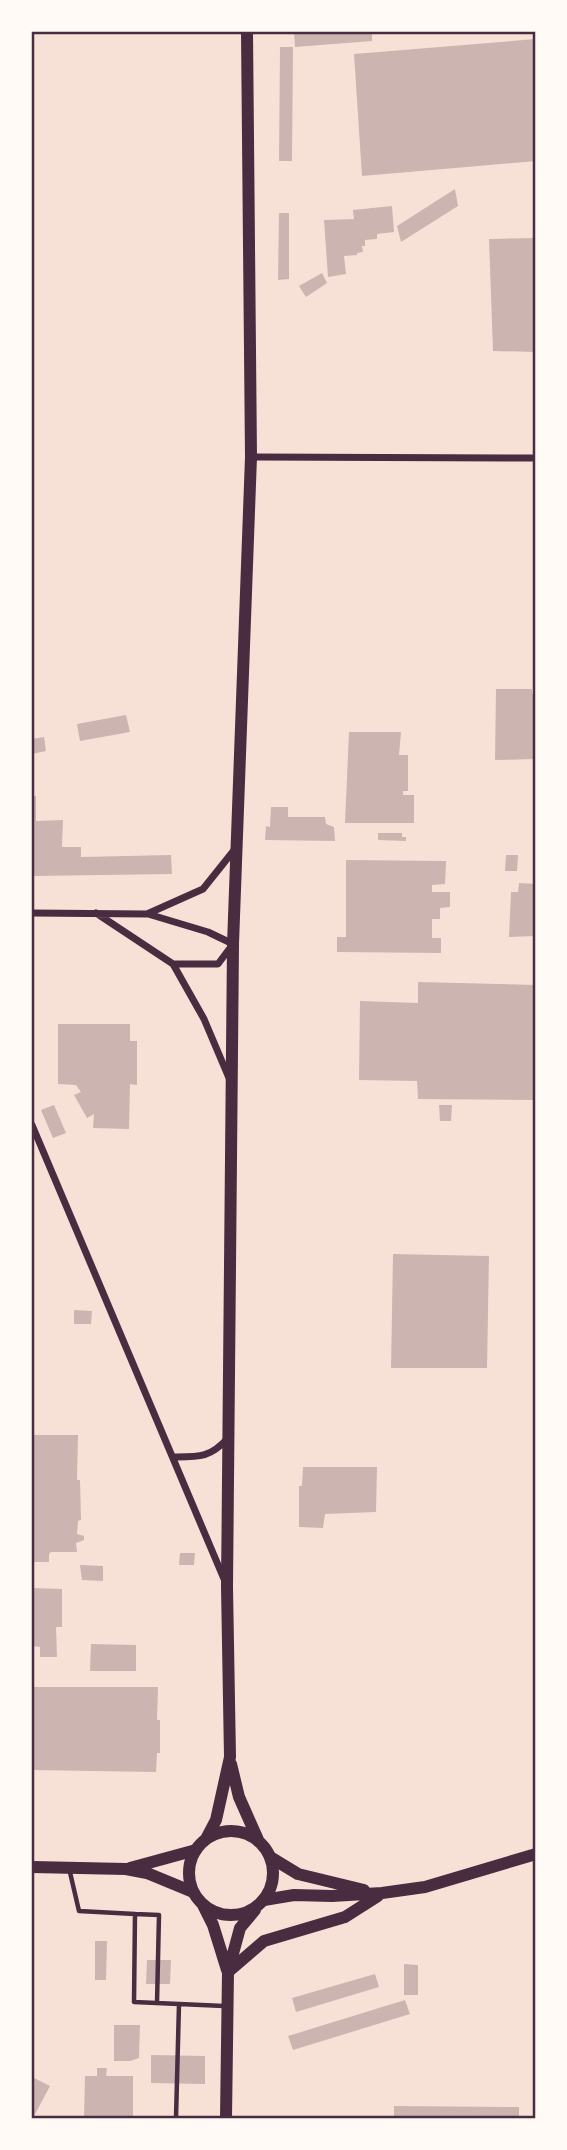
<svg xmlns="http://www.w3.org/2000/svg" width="567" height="2150" font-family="Jost,sans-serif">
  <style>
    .building { fill: #ccb4b1 }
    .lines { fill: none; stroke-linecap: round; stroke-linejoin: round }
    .service { stroke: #4a2c40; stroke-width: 4.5 }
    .minor { stroke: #4a2c40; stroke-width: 7 }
    .tertiary { stroke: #4a2c40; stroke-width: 12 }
    .secondary { stroke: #4a2c40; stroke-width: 12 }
    .neatline { fill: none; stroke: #4a2c40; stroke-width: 2.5 }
  </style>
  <rect width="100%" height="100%" fill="#f7e1d7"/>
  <path class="building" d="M294,32H372V41L295,47Z
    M536,39V161L362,176L354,54Z
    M280,47H293L292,161H279Z
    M455,189L458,206L401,242L397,226Z
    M392,206L394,232L377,234V239L365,240V246H362L363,252L357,253V255L344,256L346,274L328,277L324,220L354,219L353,210Z
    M279,213H289V279L278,280Z
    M536,238V352L493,351L489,239Z
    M322,273L327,283L306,297L299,286Z
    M496,689H532V694H536V759L495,760Z
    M126,715L130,732L80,741L77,724Z
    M349,732H401L399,755H408V791H403V795H414V823H345Z
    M44,737L46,751L32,754V739Z
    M32,796H36V821L63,820L62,847H81V857L171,855L172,874L32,876Z
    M271,807H288V817H325L326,824L334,827L335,841L265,840L266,826L270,827Z
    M378,833H402V837H406V841L378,840Z
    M506,855H518L517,871H505Z
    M346,860L446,861L445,884L432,885V892H450V907L440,908V919H432V938H441V953L337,952V937H346Z
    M519,883L536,884V936L509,937L511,892H518Z
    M418,982L536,985V1100L418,1099L417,1081L359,1080L360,1001L418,1003Z
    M58,1024H130V1041H137V1085L130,1084L129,1129L93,1128L94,1114L87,1118L74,1095L81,1092L76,1085L58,1084Z
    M54,1105L66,1133L53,1138L41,1110Z
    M439,1105H452L451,1121H440Z
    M393,1254L489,1256L487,1368H391Z
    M74,1310L92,1311L91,1324H74Z
    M32,1435H78L77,1480H80L81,1520L78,1521L77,1534L84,1536V1540L76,1543L77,1552H51L49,1554V1562H32Z
    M303,1467H377L376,1512L325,1514L323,1528L299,1527V1486H302Z
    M180,1553H195L194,1565H179Z
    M80,1565L103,1566V1581L82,1580Z
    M32,1588L62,1589V1627H56L57,1657H40V1647L32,1646Z
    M91,1644L136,1645V1671H90Z
    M32,1687H158L157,1720H160V1753H157L156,1772L32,1770Z
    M95,1941H107L106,1980H95Z
    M147,1960H171L170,1984H146Z
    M404,1964L418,1965V1995H404Z
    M375,1974L379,1987L296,2012L292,1998Z
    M405,2000L410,2014L293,2050L288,2036Z
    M114,2025H140L139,2058L130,2061H114Z
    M151,2055L205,2056V2084L151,2083Z
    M97,2068H107L106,2076H133V2118H84L85,2076H97Z
    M32,2077L50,2086L33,2118H32Z
    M394,2106L519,2107V2118H394Z"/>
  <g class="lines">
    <path class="service" d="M69,1868L79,1911L135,1914L134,2002L224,2006
      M135,1914L159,1915L157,2003
      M176,2118L179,2004"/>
    <path class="minor" d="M251,457L536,458
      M32,913L147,914L203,889L235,849
      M96,913L173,964L204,1019L229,1078
      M148,914L208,932L233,944L218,964H173
      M32,1125L224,1579
      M173,1457C199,1457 210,1458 228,1438"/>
    <path class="tertiary" d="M270,1857L298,1874L364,1890
      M32,1867L126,1869L147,1873L193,1892
      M130,1868L196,1850
      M264,1900L294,1895L332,1896L382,1893L425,1887L536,1854
      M228,1972L264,1941L345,1917L378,1896"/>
    <path class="secondary" d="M231,1764L239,1797L259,1842
      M189 1873a42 42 0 1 1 84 0a42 42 0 1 1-84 0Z
      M206,1839L216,1820L230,1757L227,1587L233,944L251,457L247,32
      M203,1905L213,1925L227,1970
      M226,2118L228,1972L240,1928L255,1910"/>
  </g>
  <rect width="567" height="2150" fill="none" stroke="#fffaf5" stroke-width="66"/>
  <rect x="33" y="33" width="501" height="2084" class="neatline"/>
</svg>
